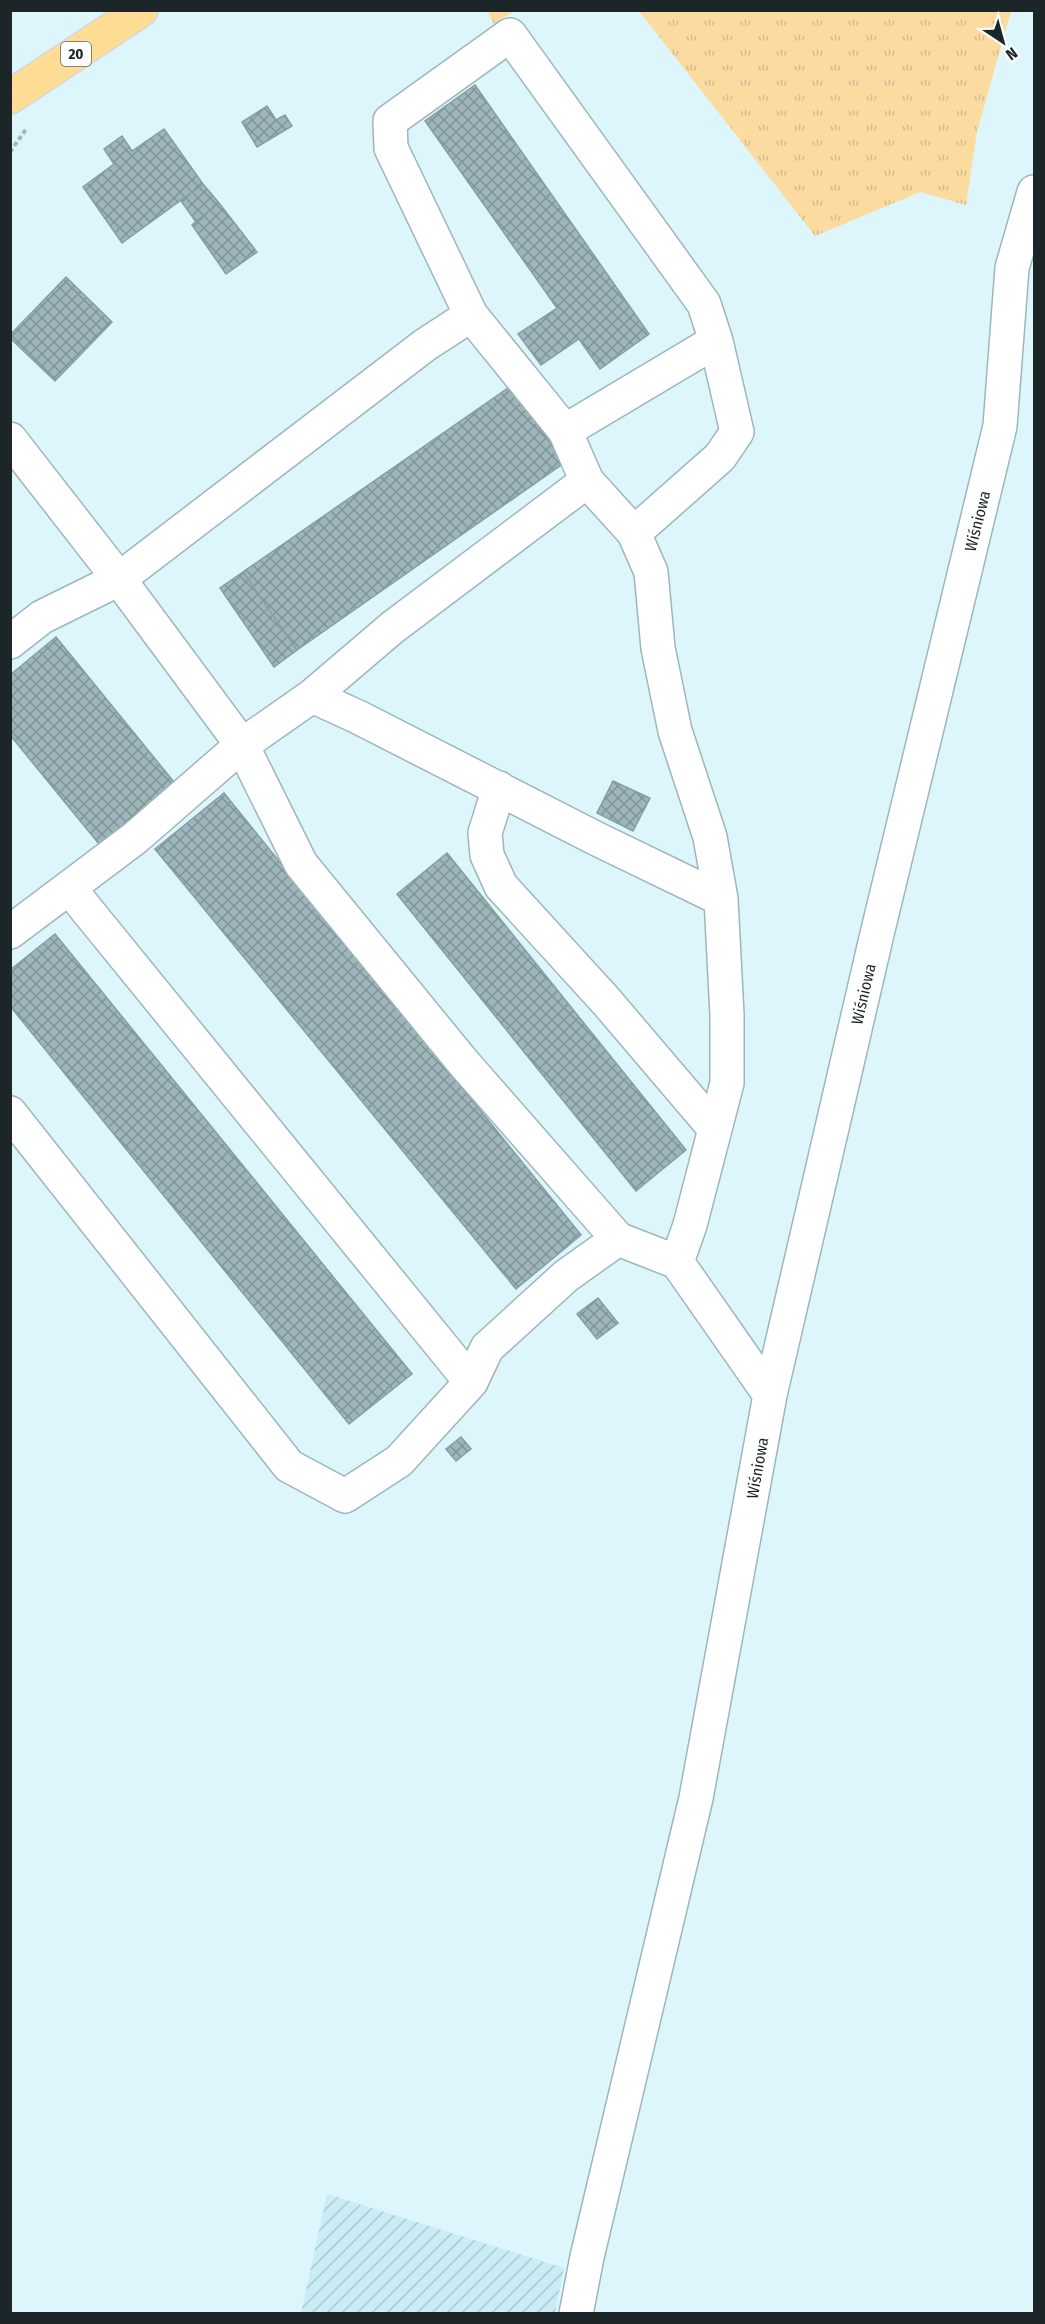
<svg xmlns="http://www.w3.org/2000/svg" width="1045" height="2324" font-family="'Fira Sans Condensed',sans-serif">
  <style>
    .industrial { fill: url(#industrial-furrows) }
    .grass { fill: url(#grass-tufts) }
    .building { fill: url(#building-cross-hatch); stroke: #869da2; stroke-width: 1.5 }
    .lines { fill: none; stroke-linecap: round; stroke-linejoin: round }
    .minor-casing { stroke: #9eb6bb; stroke-width: 36 }
    .major-casing { stroke: #d6d8d8; stroke-width: 36 }
    .path { stroke: #a3b7bb; stroke-width: 4; stroke-dasharray: 4.5 3; stroke-linecap: butt }
    .minor { stroke: #fff; stroke-width: 33 }
    .major { stroke: #ffdd95; stroke-width: 33 }
    .labels { text-anchor: middle; stroke-width: 5; stroke-linejoin: round; paint-order: stroke }
    .shield { fill: #fefefe; stroke: #606668; stroke-width: 1.5 }
    .shield-label { font-size: 15px; font-weight: bold; fill: #1c2527 }
    .street-label { font-size: 16px; fill: #1c2527; stroke: #fefefe }
  </style>
  <defs>
    <pattern id="industrial-furrows" width="10" height="10" patternUnits="userSpaceOnUse" patternTransform="scale(1.5)"><rect width="10" height="10" fill="#caecf4"/><path d="M-1 1l2-2M0 10L10 0M9 11l2-2" fill="none" stroke="#adcad1"/></pattern>
    <pattern id="grass-tufts" width="24" height="20" patternUnits="userSpaceOnUse" patternTransform="scale(1.5)"><rect width="24" height="20" fill="#fbdb9f"/><path d="M3 7l-1-3M5 7V3M7 7l1-3M15 17l-1-3M17 17v-4M19 17l1-3" fill="none" stroke="#d7bc89"/></pattern>
    <pattern id="building-cross-hatch" width="8" height="8" patternUnits="userSpaceOnUse" patternTransform="scale(1.5)"><rect width="8" height="8" fill="#9eb6bb"/><path d="M0 0l8 8M0 8l8-8" fill="none" stroke="#809498"/></pattern>
  </defs>
  <rect width="100%" height="100%" fill="#ddf6fc"/>
  <path class="industrial" d="M327,2194L564,2268L555,2313H301Z"/>
  <path class="grass" d="M487,11H514L494,24Z
    M639,11H1011L977,132L966,205L920,192L815,236Z"/>
  <path class="building" d="M475,85L649,334L600,369L579,339L541,365L518,334L557,308L425,121Z
    M267,106L276,120L285,115L292,126L257,147L242,122Z
    M164,129L203,184L122,243L83,187L114,164L104,149L122,136L132,151Z
    M203,184L219,203L196,222L181,201Z
    M219,203L257,252L226,274L192,225Z
    M66,277L112,322L55,381L10,338V335Z
    M511,386L564,463L297,650L243,572Z
    M243,572L297,650L274,667L220,588Z
    M56,637L178,787L103,849L10,735V675Z
    M613,781L650,798L633,831L597,813Z
    M224,793L581,1235L516,1289L155,849Z
    M447,853L686,1150L636,1191L397,894Z
    M55,934L412,1374L349,1424L10,1006V970Z
    M598,1298L618,1323L597,1339L577,1314Z
    M461,1437L471,1449L456,1461L446,1449Z"/>
  <g class="lines">
    <defs>
      <path id="minor" d="M471,315L391,148L390,121L510,35L704,304L716,341
        M10,439L119,579L425,345L471,315L565,431
        M587,481L565,431L716,341L737,432L720,457L634,533
        M10,642L42,617L119,579L242,745L312,696L358,717L597,839L721,899L727,1015V1083L690,1225L677,1262L770,1395
        M312,696L393,627L587,481L634,533L651,572L658,648L675,731L710,837L721,899
        M499,788L485,833L487,855L501,886L606,1001L715,1129
        M69,888L471,1382
        M10,932L135,838L242,745L301,864L462,1061L618,1239L677,1262
        M10,1113L289,1466L345,1496L399,1461L471,1382L487,1348L566,1276L618,1239
        M576,2314L587,2257L696,1798L770,1395L877,934L1000,426L1012,268L1034,192"/>
      <path id="major" d="M10,97L141,10"/>
    </defs>
    <use href="#minor" class="minor-casing"/>
    <use href="#major" class="major-casing"/>
    <path class="path" d="M10,152L27,128"/>
    <use href="#minor" class="minor"/>
    <use href="#major" class="major"/>
  </g>
  <g class="labels">
    <rect class="shield" x="61" y="42" width="30" height="24" rx="4.5"/>
    <g class="shield-label">
      <text x="76" y="59">20</text>
    </g>
    <g class="street-label">
      <text transform="translate(977 521) rotate(-76)" y="6">Wiśniowa</text>
      <text transform="translate(863 994) rotate(-77)" y="6">Wiśniowa</text>
      <text transform="translate(757 1468) rotate(-80)" y="6">Wiśniowa</text>
    </g>
  </g>
  <rect width="1045" height="2324" fill="none" stroke="#1c2527" stroke-width="24"/>
  <g transform="translate(1003 42) rotate(144)" stroke="#fefefe" stroke-width="4.5" paint-order="stroke">
  <path d="M0-4.5L10 22L0 15L-10 22Z" fill="#1c2527"/>
  <text y="-9" font-size="16" font-weight="bold" text-anchor="middle" fill="#1c2527">N</text>
  </g>
</svg>
